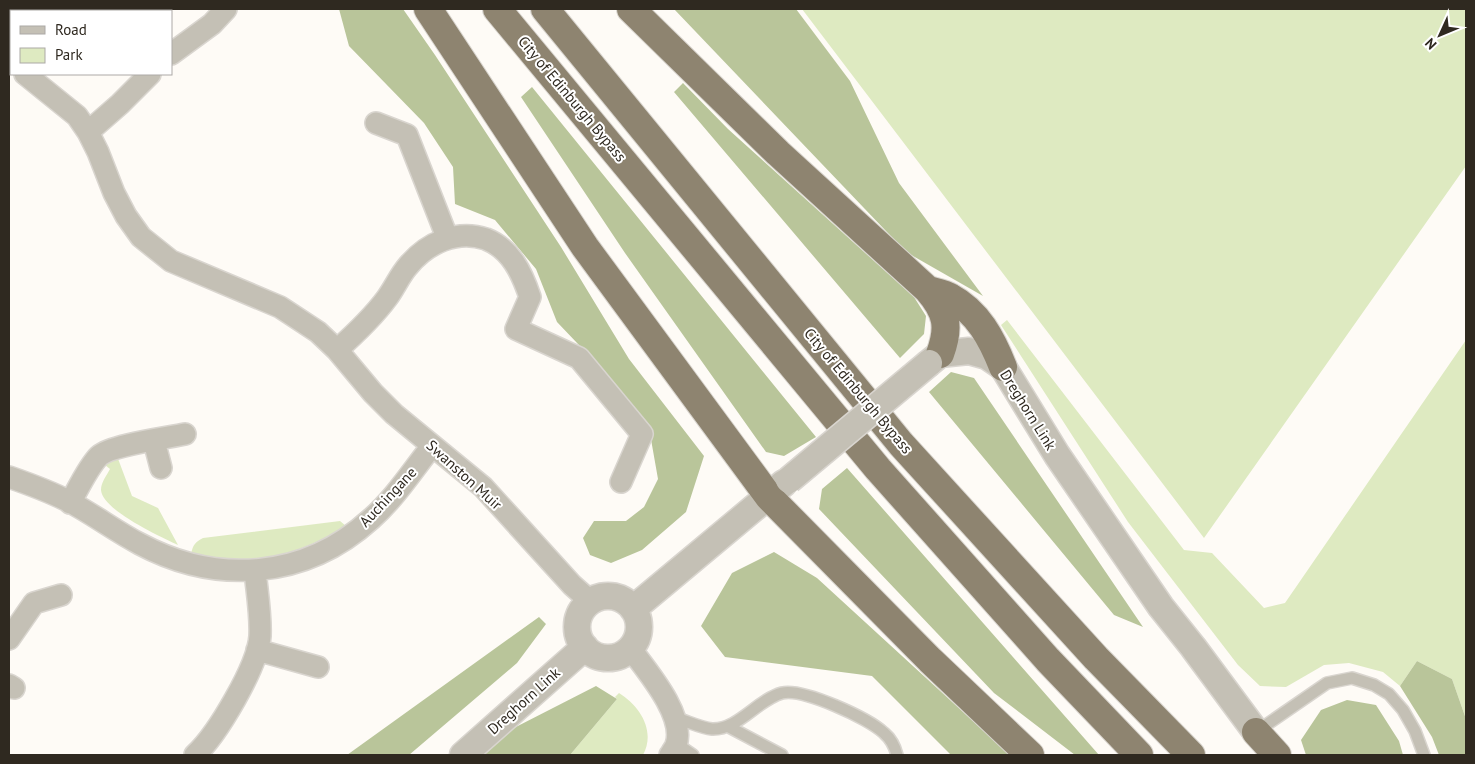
<svg xmlns="http://www.w3.org/2000/svg" width="1475" height="764" font-family="'PT Sans',sans-serif">
  <style>
    .green { fill: #deeac1 }
    .forest { fill: #b9c59a }
    .lines { fill: none; stroke-linecap: round; stroke-linejoin: round }
    .service-casing { stroke: #d9d5cf; stroke-width: 14 }
    .minor-casing { stroke: #d9d5cf; stroke-width: 24 }
    .tertiary-casing { stroke: #d9d5cf; stroke-width: 29 }
    .trunk-casing { stroke: #d9d5cf; stroke-width: 30 }
    .service { stroke: #c4c0b5; stroke-width: 11 }
    .minor { stroke: #c4c0b5; stroke-width: 21 }
    .tertiary { stroke: #c4c0b5; stroke-width: 26 }
    .trunk { stroke: #8e8470; stroke-width: 28 }
    .tertiary-bridge-casing { stroke: #d9d5cf; stroke-width: 29; stroke-linecap: butt }
    .tertiary-bridge { stroke: #c4c0b5; stroke-width: 26 }
    .labels { text-anchor: middle; stroke-width: 4; stroke-linejoin: round; paint-order: stroke }
    .street-label { font-size: 15px; fill: #2f2920; stroke: #fff }
  </style>
  <rect width="100%" height="100%" fill="#fefbf6"/>
  <path class="green" d="M802,9H1466V166L1204,538Z
    M1007,320L1184,550L1212,553L1264,608L1285,603L1466,340V719L1452,679L1417,661L1400,686L1383,672L1349,663L1324,665L1286,687L1260,686L1238,665L1128,522L1001,325Z
    M117,456L132,496L158,508L178,545C161,537 102,510 101,490C101,482 107,475 110,469L105,465L110,459Z
    M340,521L346,526C295,558 250,566 191,554C193,545 195,542 203,538Z
    M619,693C640,706 656,731 643,755H570L617,699L615,697Z"/>
  <path class="forest" d="M339,9H403L435,55L561,247L629,359L704,456L686,512L642,550L611,563L590,555L583,538L594,521H626L644,507L658,479L649,428L599,366L557,322L536,269L495,220L455,204L453,167L424,123L349,46Z
    M674,9H796L850,81L899,183L983,296L906,252Z
    M683,83L728,129L914,297L926,316L924,334L900,358L674,92Z
    M532,87L816,437L784,456L766,452L625,253L521,97Z
    M951,372L974,378L1143,627L1114,615L929,392Z
    M847,468L1099,755H1075L994,693L819,509L822,489Z
    M774,552L817,578L1010,755H951L872,676L725,657L701,626L732,573Z
    M539,617L546,624L517,663L409,755H347Z
    M1417,661L1452,679L1466,719V755H1439L1432,737L1400,686Z
    M596,686L617,699L570,755H480L500,735Z
    M1347,700L1376,705L1399,741L1403,755H1306L1301,740L1321,710Z"/>
  <g class="lines">
    <defs>
      <path id="service" d="M676,718C687,721 701,728 712,729C738,730 757,700 782,693C803,688 868,718 884,733C890,738 895,747 897,755
        M729,727L782,755
        M1256,732L1327,683L1352,678L1374,685L1389,694L1403,710L1415,731L1424,755
        M677,744L693,755"/>
      <path id="minor" d="M171,54L212,24L226,9
        M9,60L11,62
        M25,74L77,116L88,132L98,152L114,193L126,216L141,237L171,261L280,307L318,332L337,350L373,393L394,414L483,487L572,585L590,601
        M376,123L407,135L447,237
        M88,132L120,104L150,74
        M337,350C355,334 373,317 387,298C395,287 400,275 408,266C427,243 457,229 486,239C511,249 522,273 530,297L516,329L579,358L642,434L621,482
        M154,441L161,468
        M9,477C29,484 49,491 68,501C93,514 115,531 140,544C217,585 305,579 371,519C395,498 412,471 432,446
        M70,503C78,489 88,467 99,456C111,445 166,438 185,434
        M9,639L34,603L61,595
        M630,648C647,671 686,716 676,745C675,748 672,752 670,755
        M257,650L318,667
        M9,685L14,688
        M195,755C217,735 258,666 260,636C261,614 257,592 255,571"/>
      <path id="tertiary" d="M929,363L940,354L969,351L987,356L1003,367L1057,455L1161,607L1193,647L1256,732
        M577 627a31 31 0 1 1 62 0a31 31 0 1 1-62 0Z
        M633,609L784,483
        M463,755L585,647"/>
      <path id="trunk" d="M428,9L585,247L769,497L930,660L1030,755
        M497,9L878,469L1048,660L1139,755
        M545,9L901,444L1096,658L1191,755
        M631,9L778,153L928,290C947,312 950,327 940,354
        M928,290C935,292 944,293 950,297C978,312 992,339 1003,367
        M1256,732L1277,755"/>
    </defs>
    <use href="#service" class="service-casing"/>
    <use href="#minor" class="minor-casing"/>
    <use href="#tertiary" class="tertiary-casing"/>
    <use href="#trunk" class="trunk-casing"/>
    <use href="#service" class="service"/>
    <use href="#minor" class="minor"/>
    <use href="#tertiary" class="tertiary"/>
    <use href="#trunk" class="trunk"/>
    <defs>
      <path id="tertiary-bridge" d="M789,480L929,363"/>
    </defs>
    <use href="#tertiary-bridge" class="tertiary-bridge-casing"/>
    <use href="#tertiary-bridge" class="tertiary-bridge"/>
  </g>
  <g class="labels">
    <g class="street-label">
      <text transform="translate(572 99) rotate(50)" y="5">City of Edinburgh Bypass</text>
      <text transform="translate(858 391) rotate(50)" y="5">City of Edinburgh Bypass</text>
      <text transform="translate(1028 410) rotate(58)" y="5">Dreghorn Link</text>
      <text transform="translate(464 475) rotate(42)" y="5">Swanston Muir</text>
      <text transform="translate(388 497) rotate(-47)" y="5">Auchingane</text>
      <text transform="translate(524 701) rotate(-42)" y="5">Dreghorn Link</text>
    </g>
  </g>
  <rect width="1475" height="764" fill="none" stroke="#2f2920" stroke-width="20"/>
  <rect x="10" y="10" width="162" height="65" fill="#ffffff" stroke="#aca9a6"/>
  <rect x="20" y="26" width="25" height="8" fill="#c4c0b5" stroke="#aca9a6"/>
  <text x="55" y="35" font-size="15" fill="#2f2920">Road</text>
  <rect x="20" y="48" width="25" height="15" fill="#deeac1" stroke="#aca9a6"/>
  <text x="55" y="60" font-size="15" fill="#2f2920">Park</text>
  <g transform="translate(1440 35) rotate(226)" stroke="#ffffff" stroke-width="4" paint-order="stroke">
  <path d="M0-4L9 19L0 12L-9 19Z" fill="#2f2920"/>
  <text y="-8" font-size="14" font-weight="bold" text-anchor="middle" fill="#2f2920">N</text>
  </g>
</svg>
